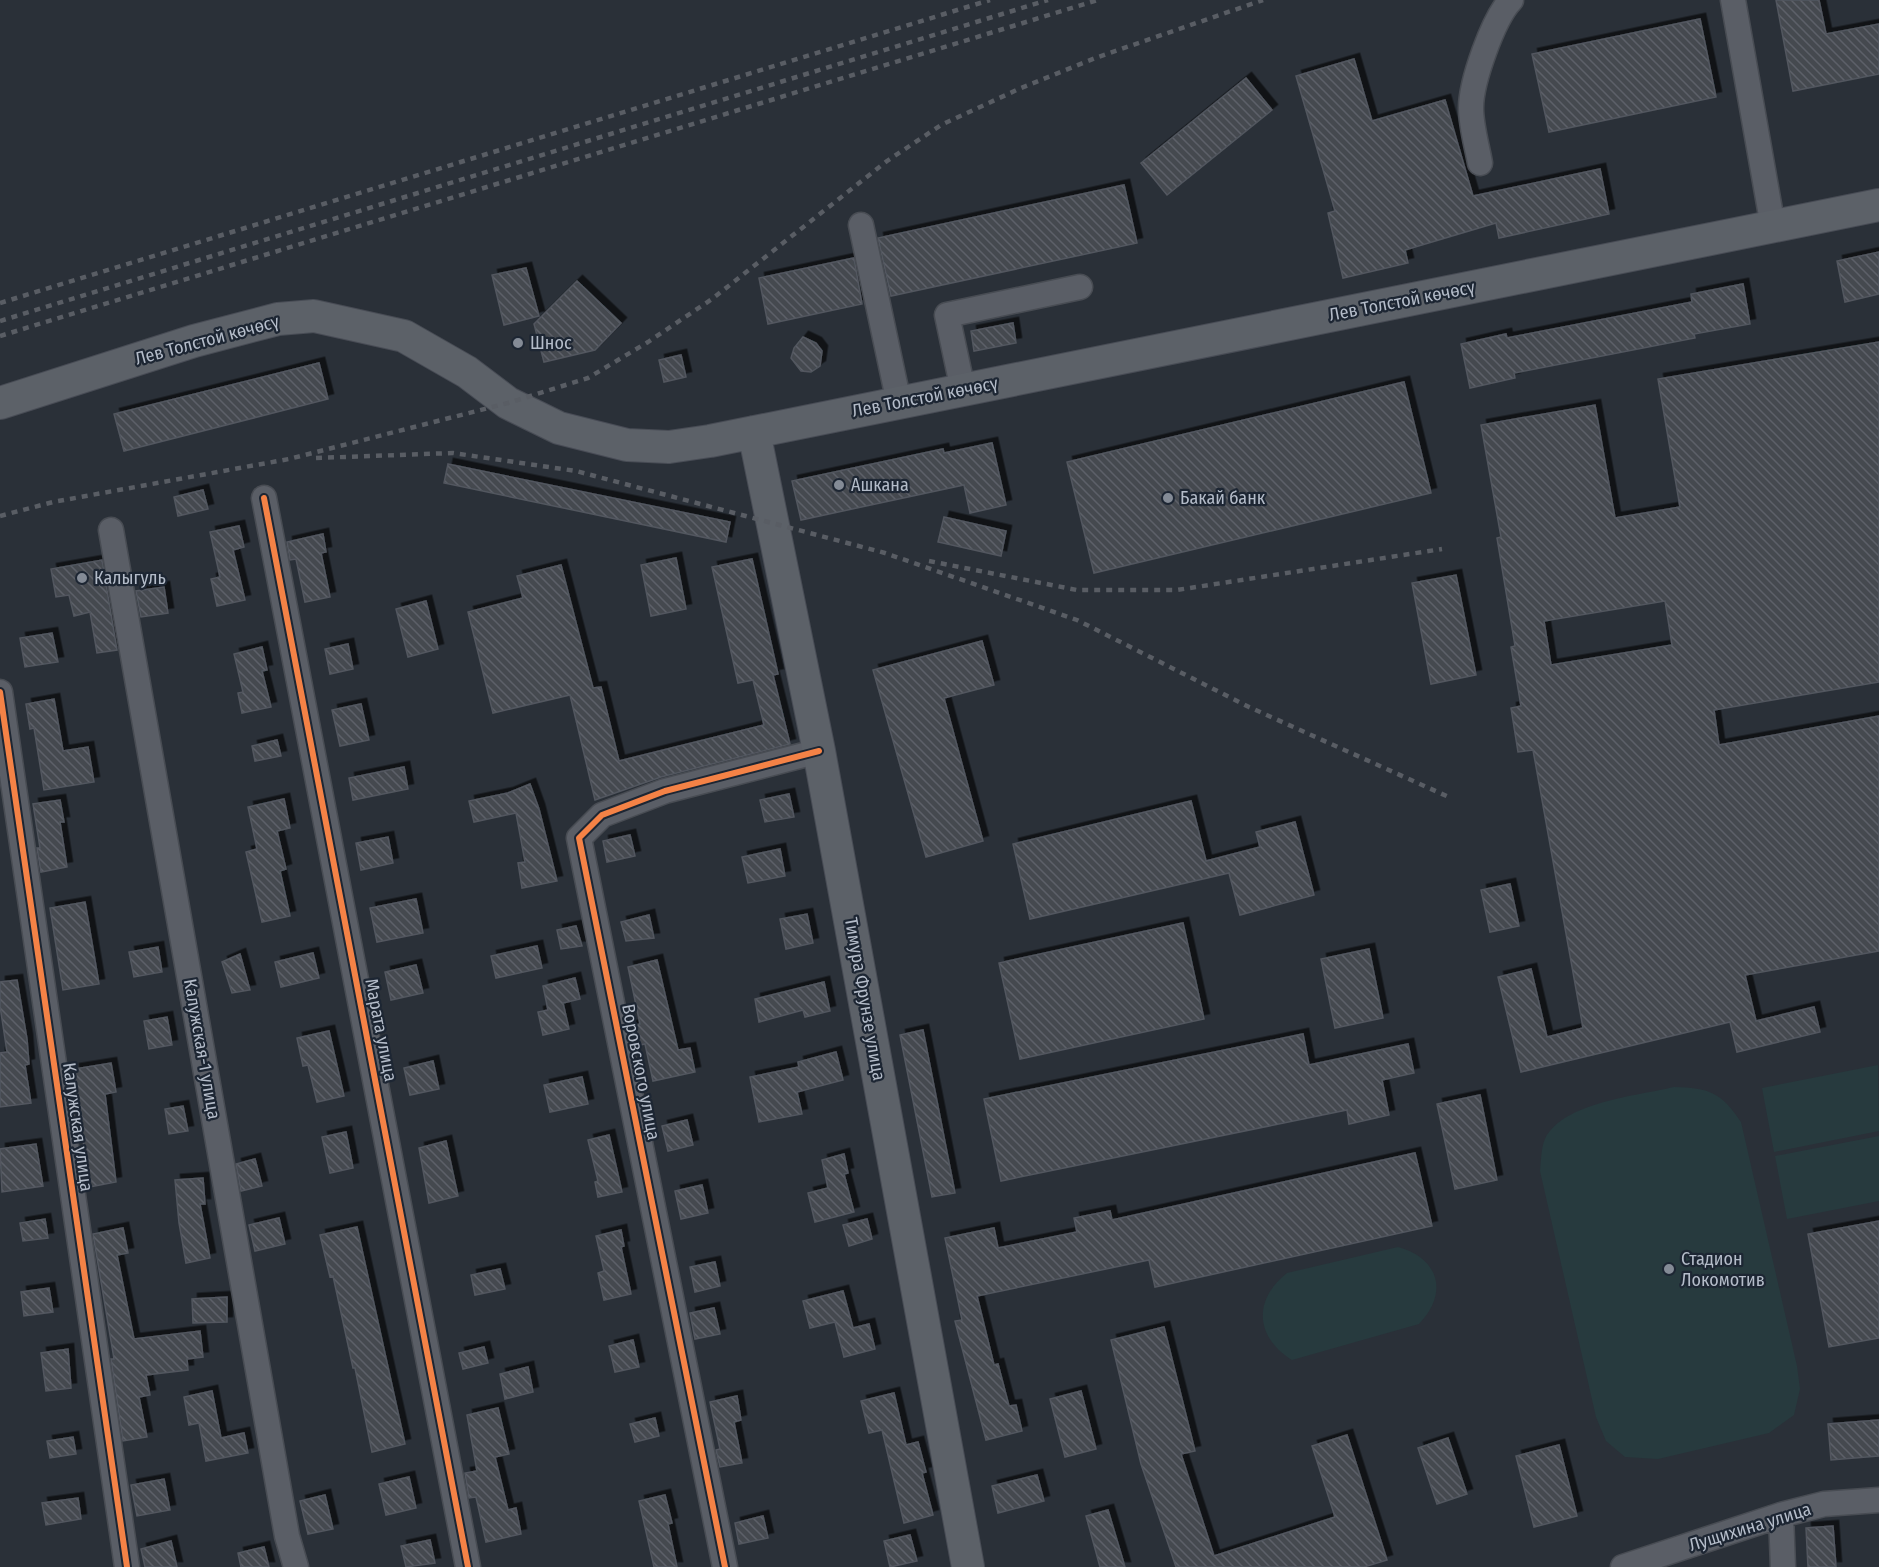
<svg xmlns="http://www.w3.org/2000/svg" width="1879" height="1567" font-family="'Fira Sans Condensed',sans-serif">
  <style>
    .pitch { fill: #273a3e }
    .building { fill: url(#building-back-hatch); stroke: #52575f; stroke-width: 1.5; fill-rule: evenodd; filter: url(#shadow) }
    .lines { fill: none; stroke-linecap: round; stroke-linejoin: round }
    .minor-casing { stroke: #484c53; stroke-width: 27 }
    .major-casing { stroke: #484c55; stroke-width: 34 }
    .minor { stroke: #5a5e66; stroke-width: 24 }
    .major { stroke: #5c6168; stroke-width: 32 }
    .rail { stroke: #595d64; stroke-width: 4.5; stroke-dasharray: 6 6; stroke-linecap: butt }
    .cycleway-casing { stroke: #1d2633; stroke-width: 10 }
    .cycleway { stroke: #f48246; stroke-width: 6 }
    .poi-dot { fill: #848b96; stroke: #1d2633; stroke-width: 2 }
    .labels { text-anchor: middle; stroke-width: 4.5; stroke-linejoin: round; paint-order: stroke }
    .street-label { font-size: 18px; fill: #b4bcc9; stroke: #1d2633 }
    .poi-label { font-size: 18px; fill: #b4bcc9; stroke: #1d2633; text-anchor: start }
  </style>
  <defs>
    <pattern id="building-back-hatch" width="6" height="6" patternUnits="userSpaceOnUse" patternTransform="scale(1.5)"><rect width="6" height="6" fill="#444950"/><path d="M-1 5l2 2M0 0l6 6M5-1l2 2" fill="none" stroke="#5d6168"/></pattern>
    <filter id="shadow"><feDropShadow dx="5.5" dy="-5.5" stdDeviation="0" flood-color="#0009"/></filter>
  </defs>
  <rect width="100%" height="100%" fill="#2a3038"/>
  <path class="pitch" d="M1878,1065L1879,1131L1774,1152L1762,1088Z
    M1674,1087C1709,1088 1721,1092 1741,1122L1797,1366L1800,1389L1794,1415L1769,1433L1658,1459L1625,1457L1606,1441L1596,1417L1540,1171C1541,1162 1541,1148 1545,1139C1563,1102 1637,1096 1674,1087Z
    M1879,1136V1201L1787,1219L1775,1156Z
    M1398,1247C1439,1258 1449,1293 1419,1324L1292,1360C1255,1337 1253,1300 1287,1273Z"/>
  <path class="building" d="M1776,0H1819L1826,34L1879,24V74L1793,91Z
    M1700,19L1716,97L1549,132L1532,54Z
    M1354,59L1372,121L1445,100L1473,196L1600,169L1609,214L1499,238L1496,223L1405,250L1408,263L1343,278L1328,213L1335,211L1296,76Z
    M1246,78L1272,110L1167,195L1141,163Z
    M1124,185L1137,243L891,296L878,238Z
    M1879,252V294L1845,302L1837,261Z
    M854,258L862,304L768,324L759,278Z
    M526,268L539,316L504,325L492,275Z
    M577,281L621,323L595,350L544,362L534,324Z
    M1743,284L1750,324L1694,334L1695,338L1514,373L1515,378L1470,388L1461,344L1506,334L1507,338L1692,302L1691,294Z
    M1013,323L1016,343L974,351L971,331Z
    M803,337L816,343L822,351L820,366L811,372L801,371L791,358L794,348Z
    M1879,342V682L1714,710L1719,745L1879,716V951L1745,975L1756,1021L1814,1007L1820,1032L1737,1052L1730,1022L1521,1072L1498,977L1531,969L1547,1037L1583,1028L1533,750L1518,752L1511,708L1521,706L1511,647L1515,646L1497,538L1501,537L1481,425L1595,405L1615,518L1680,507L1658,379ZM1665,601L1672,645L1551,665L1544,621Z
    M681,355L686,377L664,382L659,360Z
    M319,363L328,399L124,451L114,414Z
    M1404,382L1431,493L1094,573L1067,462Z
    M992,443L1006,505L970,513L964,485L801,520L792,481L943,449L944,453Z
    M448,464L730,522L726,542L444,483Z
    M203,490L208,509L178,516L174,497Z
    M944,517L1006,531L1001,556L938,542Z
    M239,526L244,547L233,550L245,600L217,606L211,579L220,577L210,532Z
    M323,534L326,552L321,553L330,597L305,602L296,559L290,560L287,542Z
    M676,558L686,609L651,616L641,565Z
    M752,559L778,674L773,675L790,744L661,777L595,800L570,695L493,713L468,612L523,598L517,576L561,565L593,688L601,687L619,761L764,725L753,680L738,683L712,567Z
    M102,560L117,650L97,653L90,612L74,616L69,595L56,597L51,569Z
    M1456,575L1476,675L1431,684L1412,583Z
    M164,587L168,613L141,617L136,591Z
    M426,601L438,649L408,657L396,609Z
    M52,633L58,662L25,667L20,638Z
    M982,641L994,685L944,698L983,841L926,857L873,670Z
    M348,644L353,669L330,674L325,649Z
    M262,647L267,670L262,671L271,707L242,713L238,693L243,692L234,654Z
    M54,699L63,751L88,747L94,782L44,790L34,728L30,729L26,704Z
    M361,704L369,740L340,746L332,710Z
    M277,740L281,756L255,761L252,746Z
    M404,767L408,789L353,800L349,778Z
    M530,784L539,809L557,881L522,888L518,863L525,862L516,813L474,822L469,801L508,793Z
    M789,794L794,817L765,822L760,800Z
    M284,799L290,828L277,831L286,869L280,871L290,916L262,922L246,852L257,849L248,807Z
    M60,800L64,822H60L67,867L41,872L37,848H40L33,804Z
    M1191,801L1206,861L1260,847L1256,832L1295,822L1314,895L1240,915L1229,873L1030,919L1013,844Z
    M630,835L635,856L607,862L603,841Z
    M388,837L393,863L361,870L356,843Z
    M780,849L785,876L748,883L742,857Z
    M1510,884L1519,926L1490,932L1481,890Z
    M416,899L423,933L377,942L370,908Z
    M85,902L99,984L63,990L50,908Z
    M807,914L813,943L786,949L780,919Z
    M649,915L654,938L626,941L621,922Z
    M1183,923L1204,1019L1020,1059L999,963Z
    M576,926L582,946L561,949L557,930Z
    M537,946L542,968L496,978L491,956Z
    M158,947L162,972L134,977L129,952Z
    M1369,949L1383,1018L1335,1028L1321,959Z
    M313,953L319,978L281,987L275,962Z
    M240,954L250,990L232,993L222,962Z
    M657,960L678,1050L690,1048L695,1072L653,1081L645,1044L635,1046L631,1026L640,1024L628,967Z
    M416,965L423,993L391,1000L385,972Z
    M575,978L580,999L563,1003L569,1029L543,1035L538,1012L548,1010L543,986Z
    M17,980L27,1039L29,1064L25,1065L31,1103L0,1107V1053L7,1052L0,1006V982Z
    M824,982L830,1011L805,1017L803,1010L759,1022L755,999Z
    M167,1017L172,1045L149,1049L144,1021Z
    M923,1030L955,1193L932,1197L900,1035Z
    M329,1031L344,1096L317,1102L308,1065L303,1066L297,1038Z
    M1303,1034L1309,1065L1408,1044L1414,1073L1382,1080L1389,1115L1349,1124L1347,1110L1001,1181L984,1099Z
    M836,1052L843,1080L797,1092L802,1114L759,1122L750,1077L799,1067L798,1062Z
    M433,1061L439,1089L410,1095L404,1068Z
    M111,1063L116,1092L105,1094L116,1182L89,1187L74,1069Z
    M582,1077L588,1104L550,1112L544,1085Z
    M1480,1095L1497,1180L1455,1189L1437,1104Z
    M183,1106L188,1131L169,1134L165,1109Z
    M687,1120L693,1145L668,1151L662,1126Z
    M346,1132L353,1168L330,1173L322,1137Z
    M609,1135L622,1192L598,1197L595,1182L598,1181L588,1140Z
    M446,1141L458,1196L429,1203L419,1148Z
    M36,1144L43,1186L2,1192L0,1149Z
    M1415,1153L1432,1226L1155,1287L1149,1260L977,1296L994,1365L998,1364L1009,1406L1016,1405L1022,1431L986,1440L955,1321L962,1320L945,1238L994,1228L998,1248L1077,1232L1074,1218L1110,1211L1112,1220Z
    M844,1154L848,1173L844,1174L854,1212L815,1222L808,1193L828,1188L822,1160Z
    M255,1159L262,1186L241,1191L236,1164Z
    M203,1178L205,1204H200L210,1258L186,1263L179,1223L175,1180Z
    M702,1185L708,1213L681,1219L675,1191Z
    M279,1218L285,1244L255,1251L249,1225Z
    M45,1219L48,1238L23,1241L20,1223Z
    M867,1219L872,1239L849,1246L843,1225Z
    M1879,1221V1338L1829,1347L1808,1234Z
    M357,1227L405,1444L372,1452L355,1368H353L333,1276L330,1277L320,1235Z
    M123,1228L128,1253L117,1255L134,1339L200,1331L203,1357L187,1359L188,1370L146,1375L150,1395L139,1397L147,1437L123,1441L111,1359H114L93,1234Z
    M621,1230L624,1246L621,1247L631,1294L604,1300L598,1273L604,1271L596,1236Z
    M715,1262L720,1286L695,1292L690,1267Z
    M500,1269L505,1289L475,1295L471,1275Z
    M49,1288L53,1312L24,1316L21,1292Z
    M843,1291L853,1328L869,1324L875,1349L844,1357L835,1322L810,1328L803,1301Z
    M227,1297V1322L193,1323L192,1299Z
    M714,1308L720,1334L695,1339L690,1313Z
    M1164,1327L1195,1451L1181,1454L1214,1556L1335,1517L1312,1446L1347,1435L1387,1560L1364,1567H1176L1141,1464L1111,1340Z
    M633,1340L639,1367L615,1372L609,1346Z
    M484,1347L488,1363L463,1369L459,1353Z
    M68,1349L71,1388L46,1391L41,1353Z
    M528,1367L533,1392L505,1399L500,1374Z
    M212,1391L221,1438L244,1433L248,1453L206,1461L199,1423L189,1425L184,1397Z
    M1081,1391L1096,1449L1065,1457L1050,1399Z
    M894,1393L906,1445L918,1442L926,1472L922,1473L933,1515L904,1523L882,1430L869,1433L861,1401Z
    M737,1396L741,1420L734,1422L742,1463L720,1467L716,1450L720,1449L710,1402Z
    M498,1408L509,1454L495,1457L508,1510L516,1508L521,1534L486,1542L476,1497L469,1498L465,1473L477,1471L467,1415Z
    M655,1418L659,1436L635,1442L630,1424Z
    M1879,1420V1456L1831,1460L1828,1424Z
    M73,1437L76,1454L50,1458L47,1441Z
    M1448,1438L1467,1494L1437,1504L1418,1448Z
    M1559,1445L1577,1516L1534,1527L1516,1456Z
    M1037,1475L1044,1501L998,1513L992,1486Z
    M409,1477L416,1508L386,1515L379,1484Z
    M164,1479L170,1510L137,1516L131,1485Z
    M325,1495L333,1529L308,1534L300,1501Z
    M665,1495L672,1523L668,1524L677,1567H654L639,1501Z
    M78,1498L81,1519L46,1525L42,1503Z
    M1108,1510L1125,1567H1100L1086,1516Z
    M763,1516L768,1538L739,1544L735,1523Z
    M1833,1526L1836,1567H1808L1806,1528Z
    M910,1535L917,1561L890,1567L884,1541Z
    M430,1540L435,1563L406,1567L401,1546Z
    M171,1541L177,1567H145L141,1549Z
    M264,1547L269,1567H241L238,1553Z"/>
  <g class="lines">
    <defs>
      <path id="minor" d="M1733,0L1773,227
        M1480,163C1477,146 1471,126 1471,108C1471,82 1493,19 1511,0
        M861,225L899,403
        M963,390L947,315L1080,287
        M264,498L468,1567
        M111,530L287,1536L296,1567
        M0,692L127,1567
        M1781,1515L1783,1567
        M725,1567L579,838L602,815L665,791L819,751
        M1623,1567L1781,1515L1824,1504L1879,1500"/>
      <path id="major" d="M0,403L194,341L278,319L314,316L404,336L467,372L508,403L559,428L627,445L669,447L710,441L1879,205
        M754,432L819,751L968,1567"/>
    </defs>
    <use href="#minor" class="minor-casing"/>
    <use href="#major" class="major-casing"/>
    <use href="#minor" class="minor"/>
    <use href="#major" class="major"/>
    <path class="rail" d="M0,303L990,0
      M0,321L1048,0
      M0,336L1098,0
      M316,458L453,453L576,471L885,553L1077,620L1249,707L1451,798
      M0,516L53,502L289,459L508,403L588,378L648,342L712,299L887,161L941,125L1021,88L1098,57L1263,0
      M929,561L1077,590H1177L1442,549"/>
    <defs>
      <path id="cycleway" d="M264,498L468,1567
        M0,692L127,1567
        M725,1567L579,838L602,815L665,791L819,751"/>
    </defs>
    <use href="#cycleway" class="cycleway-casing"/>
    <use href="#cycleway" class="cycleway"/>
  </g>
  <g class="poi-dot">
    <circle cx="518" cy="343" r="6"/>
    <circle cx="839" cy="485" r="6"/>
    <circle cx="1168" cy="498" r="6"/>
    <circle cx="82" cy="578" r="6"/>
    <circle cx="1669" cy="1269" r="6"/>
  </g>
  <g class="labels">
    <g class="street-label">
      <text transform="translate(1402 301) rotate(-11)" y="6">Лев Толстой көчөсү</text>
      <text transform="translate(207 340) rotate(-15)" y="6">Лев Толстой көчөсү</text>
      <text transform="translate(925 397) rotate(-11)" y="6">Лев Толстой көчөсү</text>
      <text transform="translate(865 999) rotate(80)" y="6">Тимура Фрунзе улица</text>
      <text transform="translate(381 1030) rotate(79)" y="6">Марата улица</text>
      <text transform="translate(202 1049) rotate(80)" y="6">Калужская-1 улица</text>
      <text transform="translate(641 1072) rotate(79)" y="6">Воровского улица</text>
      <text transform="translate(78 1127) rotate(82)" y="6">Калужская улица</text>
      <text transform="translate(1750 1527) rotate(-17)" y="6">Лущихина улица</text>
    </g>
    <g class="poi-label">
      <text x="530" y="349">Шнос</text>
      <text x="851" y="491">Ашкана</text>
      <text x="1180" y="504">Бакай банк</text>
      <text x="94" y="584">Калыгуль</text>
      <text x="1681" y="1265">Стадион<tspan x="1681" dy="21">Локомотив</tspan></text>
    </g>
  </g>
</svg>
